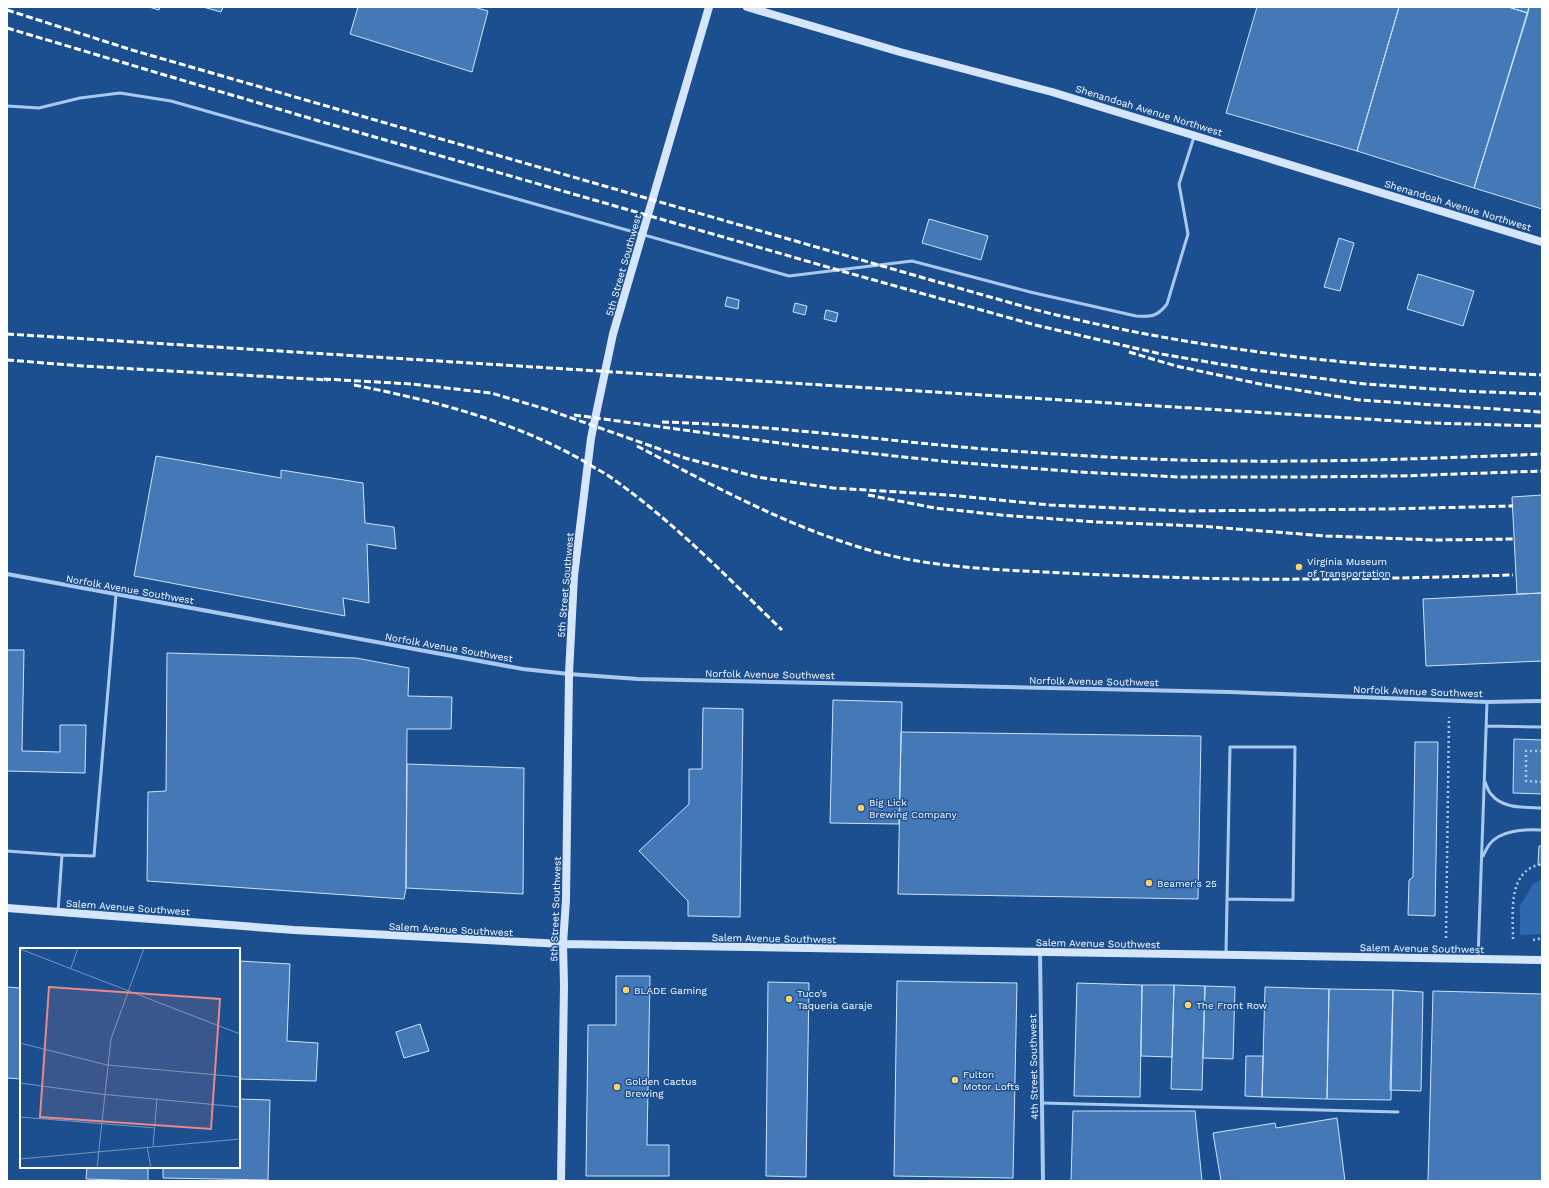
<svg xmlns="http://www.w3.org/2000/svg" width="1549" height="1188" font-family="'Work Sans',sans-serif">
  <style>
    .green { fill: #2e69ad }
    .building { fill: #4478b7; stroke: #cfe3fa }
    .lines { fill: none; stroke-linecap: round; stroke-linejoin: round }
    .path { stroke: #a9c9ee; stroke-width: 2.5; stroke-dasharray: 2 3; stroke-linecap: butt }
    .lane { stroke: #a9c9ee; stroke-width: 3 }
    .street { stroke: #a9c9ee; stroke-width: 4 }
    .secondary { stroke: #d6e6fa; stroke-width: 8 }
    .rail { stroke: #fff; stroke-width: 3; stroke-dasharray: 7 3; stroke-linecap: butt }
    .poi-dot { fill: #ffd166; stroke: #1b4f8f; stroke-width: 1.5 }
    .labels { text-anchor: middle; stroke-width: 3; stroke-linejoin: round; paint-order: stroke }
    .street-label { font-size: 10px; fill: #fff; stroke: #1b4f8f }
    .poi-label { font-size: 10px; fill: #fff; stroke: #1b4f8f; text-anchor: start }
    .inset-road { fill: none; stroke: #7695bc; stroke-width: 1 }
    .view { fill: #e88989; fill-opacity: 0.15; stroke: #e88989; stroke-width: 2 }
    .inset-edge { fill: none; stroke: #fff; stroke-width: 2 }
  </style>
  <rect width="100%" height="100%" fill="#1b4f8f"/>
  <path class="green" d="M1542,879V934L1520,935V906L1533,884Z"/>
  <path class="building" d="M149,7H160L159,10Z
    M203,7H223L221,12Z
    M358,7H474L488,11L472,72L350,34Z
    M1257,7H1399L1357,151L1226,113Z
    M1399,7H1508L1528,13L1474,188L1357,151Z
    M1508,7H1529L1528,13Z
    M1529,7H1542V209L1474,188Z
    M929,219L988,236L981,260L922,243Z
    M1339,238L1354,243L1340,291L1324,287Z
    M1418,274L1474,291L1463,326L1407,309Z
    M727,297L739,300L738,309L725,306Z
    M795,303L807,306L805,315L793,312Z
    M826,310L838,313L836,322L824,319Z
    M156,456L281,478V470L363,483L365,523L394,527L396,549L367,544L369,603L343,598L345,616L134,576Z
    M1542,495V593L1517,594L1512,497Z
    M1542,593V661L1426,666L1423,599Z
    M7,650H24L22,751L60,752V725H86L85,773L7,771Z
    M167,653L356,658L409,668L408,696L452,697L451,729H407L406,888L404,899L147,881L148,792L166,791Z
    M833,700L902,702L899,824L830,823Z
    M703,708L743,709L740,917L688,916V901L639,851L689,804V769H702Z
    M901,732L1201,736L1198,899L898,894Z
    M1514,739L1542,740V794L1513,793Z
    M1415,742H1438L1435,916L1408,915L1409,880L1413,877Z
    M407,764L524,768L523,894L406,888Z
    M1539,846H1542V865H1538Z
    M239,961L290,964L287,1041L318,1043L316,1081L239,1079Z
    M616,976H650L647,1145H669V1176H586L588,1025H616Z
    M897,981L1017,983L1013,1178L894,1176Z
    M768,982L809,983L806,1177L766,1176Z
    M1077,983L1142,985L1140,1097L1074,1096Z
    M1142,985H1174L1172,1057L1141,1056Z
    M1174,985L1205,986L1202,1090L1171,1089Z
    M1205,986L1235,987L1233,1059L1203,1058Z
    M7,987L21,988V1079L7,1078Z
    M1265,987L1329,989L1327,1099L1262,1097Z
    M1329,989L1393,990L1391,1100L1327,1099Z
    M1393,990L1423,992L1421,1091L1390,1090Z
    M1433,991L1542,994V1181H1428Z
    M420,1024L429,1051L404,1058L396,1032Z
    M1246,1056H1263L1262,1097L1245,1096Z
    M239,1099L270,1100L268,1180L163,1178V1167H239Z
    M1073,1111H1195L1202,1181H1071Z
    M1337,1118L1345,1181H1221L1213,1133L1275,1123L1276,1128Z
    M87,1167H148V1181L86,1179Z"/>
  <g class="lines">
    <path class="path" d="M1542,751H1526V781L1542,782
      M1446,938L1449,717
      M1513,939C1513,913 1507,870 1542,864
      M1533,940L1542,938"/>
    <path class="lane" d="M7,106L39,108L80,98L120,93L171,101L789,276L912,261L1030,292L1136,316C1151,317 1157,317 1167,304L1188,234L1179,184L1194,137
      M1487,726L1542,727
      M1485,782C1487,786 1488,791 1491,794C1502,809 1525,807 1542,808
      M7,851L62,855L58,912
      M62,855L94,856L116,595
      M1483,856C1485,852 1487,848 1489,845C1499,830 1526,829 1542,830
      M1226,953L1230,747H1295L1293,900L1227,899
      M1478,959L1487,702
      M1042,1103L1398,1112"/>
    <path class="street" d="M7,574L523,669L569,674L638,679L1230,692L1487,702L1542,701
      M1040,952L1043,1181"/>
    <path class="secondary" d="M747,7L900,52L1052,92L1542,242
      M7,908L294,930L563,944L1542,960
      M561,1181L564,985L563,944L566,900L569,674L574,576L591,438L613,334L709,7"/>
    <path class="rail" d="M7,10L132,50L983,295C1012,303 1041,312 1070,318C1130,332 1191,343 1252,351C1348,365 1445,370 1542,375
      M7,28L319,121L838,270L1035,325L1161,354L1255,370L1365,384L1462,391L1542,394
      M7,334L1430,423L1542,426
      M1129,352L1176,366L1260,384L1359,400L1542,412
      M7,360L83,366L328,380
      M324,379L411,384L491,393L549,410L685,458L757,477L833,488L948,495L1050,505L1185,511L1388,509L1513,506
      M354,385C435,401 515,421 587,463C596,469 605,473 613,479C675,523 728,578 782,630
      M574,415L801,446L951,462L1079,472L1179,477H1298L1400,476L1542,471
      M662,422C770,425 877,440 984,449C1026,452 1067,455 1108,457C1253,465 1398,460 1542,454
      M637,446C714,486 792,529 876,552C943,570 1014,570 1083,574C1157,577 1231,580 1305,579C1374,579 1443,577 1513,575
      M868,495L935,508L1001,515L1095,522L1199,526L1326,536L1435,540L1514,539"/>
  </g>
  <g class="poi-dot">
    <circle cx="1299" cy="567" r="4"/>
    <circle cx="861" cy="808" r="4"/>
    <circle cx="1149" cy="883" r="4"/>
    <circle cx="626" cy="990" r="4"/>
    <circle cx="789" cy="999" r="4"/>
    <circle cx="1188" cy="1005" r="4"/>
    <circle cx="955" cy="1080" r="4"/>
    <circle cx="617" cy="1087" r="4"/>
  </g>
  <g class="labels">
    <g class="street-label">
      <text transform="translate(1149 110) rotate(17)" y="4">Shenandoah Avenue Northwest</text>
      <text transform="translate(1458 205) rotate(17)" y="4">Shenandoah Avenue Northwest</text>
      <text transform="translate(623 265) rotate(-74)" y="4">5th Street Southwest</text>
      <text transform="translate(565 585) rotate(-85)" y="4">5th Street Southwest</text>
      <text transform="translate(130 589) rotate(10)" y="4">Norfolk Avenue Southwest</text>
      <text transform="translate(449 647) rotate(10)" y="4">Norfolk Avenue Southwest</text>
      <text transform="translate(770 674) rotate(1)" y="4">Norfolk Avenue Southwest</text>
      <text transform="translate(1094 681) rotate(1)" y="4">Norfolk Avenue Southwest</text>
      <text transform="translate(1418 691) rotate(2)" y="4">Norfolk Avenue Southwest</text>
      <text transform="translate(128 907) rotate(4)" y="4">Salem Avenue Southwest</text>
      <text transform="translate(555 909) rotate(-88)" y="4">5th Street Southwest</text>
      <text transform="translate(451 929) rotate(3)" y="4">Salem Avenue Southwest</text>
      <text transform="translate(774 938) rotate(1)" y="4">Salem Avenue Southwest</text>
      <text transform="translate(1098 943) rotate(1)" y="4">Salem Avenue Southwest</text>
      <text transform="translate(1422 948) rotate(1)" y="4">Salem Avenue Southwest</text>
      <text transform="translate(1033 1067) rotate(-91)" y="4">4th Street Southwest</text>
    </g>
    <g class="poi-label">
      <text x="1307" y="565">Virginia Museum<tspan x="1307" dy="12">of Transportation</tspan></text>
      <text x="869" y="806">Big Lick<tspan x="869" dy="12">Brewing Company</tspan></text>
      <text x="1157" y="887">Beamer's 25</text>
      <text x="634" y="994">BLADE Gaming</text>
      <text x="797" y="997">Tuco’s<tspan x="797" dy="12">Taqueria Garaje</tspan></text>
      <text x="1196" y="1009">The Front Row</text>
      <text x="963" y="1078">Fulton<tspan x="963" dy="12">Motor Lofts</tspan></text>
      <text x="625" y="1085">Golden Cactus<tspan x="625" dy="12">Brewing</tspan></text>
    </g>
  </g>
  <g transform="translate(20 948)">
    <rect width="220" height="220" fill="#1b4f8f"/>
    <path class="inset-road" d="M0,1L220,86M51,20L58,0M0,95L87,117L220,129M0,135L80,146L220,159M0,169L135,180M133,198L137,151M127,199L131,220M0,211L220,191M77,220L91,91L124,0"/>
    <path class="view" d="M29,39L200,51L191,181L20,169Z"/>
    <rect width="220" height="220" class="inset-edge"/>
  </g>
  <rect width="1549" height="1188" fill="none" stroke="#ffffff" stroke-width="16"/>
</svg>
